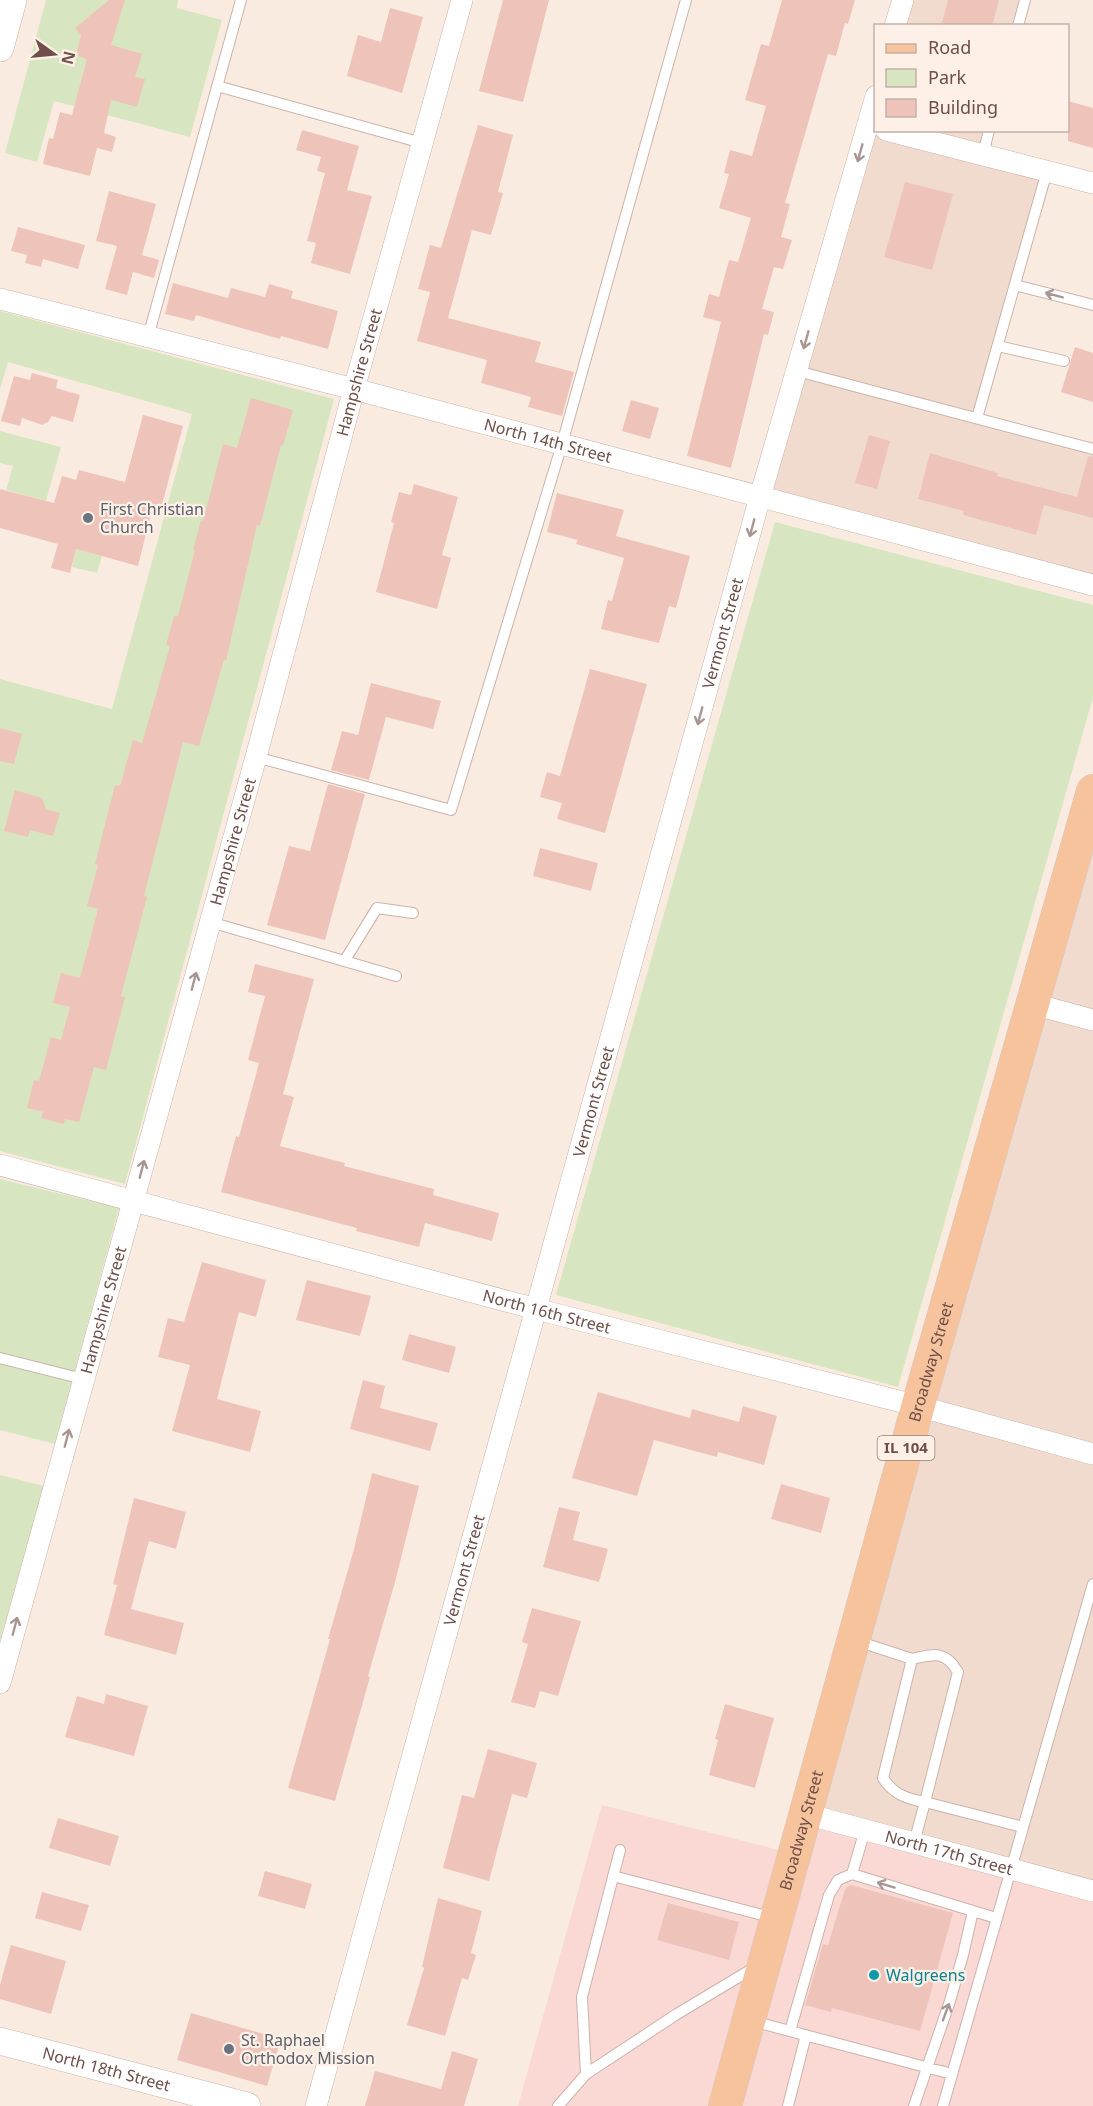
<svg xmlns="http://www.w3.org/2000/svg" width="1093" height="2106" font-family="'Noto Sans',sans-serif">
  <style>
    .residential { fill: #f1dbcf }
    .commercial { fill: #fad8d4 }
    .green { fill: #d7e6c0 }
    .building { fill: #eec4ba }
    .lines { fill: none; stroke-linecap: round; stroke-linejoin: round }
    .service-casing { stroke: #ccb3ab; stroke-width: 12 }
    .minor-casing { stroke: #ccb3ab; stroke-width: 22 }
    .tertiary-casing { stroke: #ccb3ab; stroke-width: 28 }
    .primary-casing { stroke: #d4cac8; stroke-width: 34 }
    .service { stroke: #fff; stroke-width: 10 }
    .minor { stroke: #fff; stroke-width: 21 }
    .tertiary { stroke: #fff; stroke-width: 27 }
    .primary { stroke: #f6c39c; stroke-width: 33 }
    .oneway { stroke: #a99592 }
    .worship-dot { fill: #6b7280; stroke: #fef0e6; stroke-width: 2 }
    .culture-dot { fill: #0f9aa8; stroke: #fef0e6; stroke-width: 2 }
    .labels { text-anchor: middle; stroke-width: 4.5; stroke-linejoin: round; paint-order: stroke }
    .shield { fill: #fef0e6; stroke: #9a7f78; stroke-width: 1.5 }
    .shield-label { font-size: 15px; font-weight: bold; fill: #6f4f49 }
    .street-label { font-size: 16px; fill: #6f4f49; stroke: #fef0e6 }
    .worship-label { font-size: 16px; fill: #5b616d; stroke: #fef0e6; text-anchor: start }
    .culture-label { font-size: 16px; fill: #0d838f; stroke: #fef0e6; text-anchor: start }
  </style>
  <rect width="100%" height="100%" fill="#faebe0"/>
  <path class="residential" d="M903,0H1025L1018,25L895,26Z
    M876,130L989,131L983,155L1047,171L978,418L1093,449V585L760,497Z
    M1076,850L1093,854V1891L806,1814Z"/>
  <path class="commercial" d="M602,1805L794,1854L806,1814L1093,1891V2106H518Z"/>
  <path class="green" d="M46,0H178L177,8L222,20L190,137L54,101L37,162L5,153Z
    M0,311L334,399L125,1184L0,1151V679L112,709L192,414L8,362L0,389Z
    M0,431L61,447L46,501L6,490L13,466L0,463Z
    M775,522L1093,605V697L898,1387L556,1295Z
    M76,549L102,556L97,573L72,567Z
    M0,1179L119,1208L55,1444L0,1430Z
    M0,1475L44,1486L0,1643Z"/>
  <path class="building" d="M109,0H125L111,45L142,54L135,77L145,79L137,107L111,100L104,133L116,137L112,152L97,148L90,176L43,164L49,138L53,139L60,112L72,115L87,59L76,55L81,35L75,28Z
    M503,0H549L523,102L479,91Z
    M782,0H855L848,24L845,23L836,56L828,54L785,203L790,204L781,237L792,240L783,269L774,267L762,309L774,312L768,335L764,334L731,468L687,456L721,322L703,317L709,294L719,297L729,260L738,262L751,218L719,208L729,174L724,173L730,150L752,156L766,106L745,100L761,44L769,46Z
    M948,0H999L992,26H941Z
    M390,8L423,17L402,93L347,76L358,35L381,42Z
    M1068,101L1093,108V148L1068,141Z
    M478,125L513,135L498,192L503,193L491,235L472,230L448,318L541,342L535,362L574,372L562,416L528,407L531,397L481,383L487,360L417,341L430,292L418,289L430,245L441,248Z
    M302,130L359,146L347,190L372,196L350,274L311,263L316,243L307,241L325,173L317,171L321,157L296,150Z
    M905,182L953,194L932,270L884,257Z
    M109,191L156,204L142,255L159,260L154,278L133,272L127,295L105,289L117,246L96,241Z
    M18,227L85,245L78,269L43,259L41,267L25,263L27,255L11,251Z
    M173,283L228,298L231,288L265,297L269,284L293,291L291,298L338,311L328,349L281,336L280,339L196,315L194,321L165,314Z
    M1075,347L1093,353V402L1061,392Z
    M32,373L58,380L56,388L80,395L73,422L52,416L48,422L42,425L22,418L20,426L1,421L14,376L30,380Z
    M251,398L293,410L283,446L281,445L260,526L257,525L226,661L224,660L199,746L183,742L144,896L147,897L121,996L125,997L106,1070L94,1067L79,1122L65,1119L64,1124L41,1118L43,1112L27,1108L34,1080L39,1081L51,1037L61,1040L70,1007L53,1003L61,973L80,978L98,909L87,906L98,865L95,864L115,785L120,786L133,740L142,743L170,646L166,645L174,616H178L195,550H193L201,520L203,521L223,444L237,448Z
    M631,400L659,408L650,439L622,431Z
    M143,415L183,426L160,512L152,510L138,566L76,549L70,573L51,568L58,544L0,528V489L54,503L62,476L76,480L79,470L125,482Z
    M869,435L890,441L877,489L855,483Z
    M930,453L998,473L997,476L1077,497L1088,456L1093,457V518L1044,505L1036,535L963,515L964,511L918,499Z
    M414,484L458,497L442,555L451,558L437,609L376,592L394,523L391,522L399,492L411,495Z
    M557,493L624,510L616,536L690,556L676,608L669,606L659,643L601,629L608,600L612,601L624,558L576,544L578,540L547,532Z
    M590,669L647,684L605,833L557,819L562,803L540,797L547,772L560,776Z
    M371,683L441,701L433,729L386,717L369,780L331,770L342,731L358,735Z
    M0,728L22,734L14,764L0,761Z
    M328,784L365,794L325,940L267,925L289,846L310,851Z
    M15,790L42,798L46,809L60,813L53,836L30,830L28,837L4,831Z
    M540,848L598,863L591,891L533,876Z
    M255,964L314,979L283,1094L294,1097L280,1146L345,1163L344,1166L434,1189L433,1195L499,1213L492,1241L425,1223L419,1247L356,1231L357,1228L221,1192L236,1136L239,1137L259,1063L248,1060L265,996L248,992Z
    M202,1262L266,1280L256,1317L239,1312L217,1399L261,1411L250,1452L172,1431L190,1365L158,1357L168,1318L184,1322Z
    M307,1280L371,1296L360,1336L296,1320Z
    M409,1334L456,1347L449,1373L402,1360Z
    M363,1380L385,1386L380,1408L438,1423L430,1451L350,1429Z
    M598,1392L690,1418L692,1409L739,1422L743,1406L777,1416L764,1465L718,1452L717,1457L654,1440L637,1496L572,1478Z
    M372,1473L419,1486L395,1582L368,1676L370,1677L335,1801L288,1788L330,1639H328L354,1549Z
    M781,1484L830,1498L821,1533L771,1519Z
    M134,1498L186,1512L176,1549L149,1541L131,1609L184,1623L176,1655L104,1635L117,1585L113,1584Z
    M559,1507L580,1512L573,1540L608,1549L599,1582L543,1567Z
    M532,1608L581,1621L558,1696L540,1691L535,1708L511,1702L528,1644L522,1642Z
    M106,1694L148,1706L134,1756L65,1737L77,1696L104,1704Z
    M725,1704L774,1718L755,1788L709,1775L718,1740L715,1739Z
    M488,1749L537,1763L527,1798L512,1794L489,1881L443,1868L462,1795L474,1798Z
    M58,1818L119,1836L110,1866L49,1848Z
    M265,1871L312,1884L305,1909L258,1896Z
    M851,1885L953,1913L920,2031L832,2008L831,2012L805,2005L823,1944L828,1945L845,1889Z
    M42,1892L89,1905L81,1931L35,1918Z
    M438,1898L482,1911L471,1953L476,1955L468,1980L462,1978L445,2036L407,2025L424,1968L422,1967Z
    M668,1903L739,1922L729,1960L657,1940Z
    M11,1945L66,1961L51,2014L0,1999V1985Z
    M191,2013L281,2039L267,2086L177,2060Z
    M452,2051L478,2059L464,2106H365L375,2071L441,2089Z"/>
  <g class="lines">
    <defs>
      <path id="service" d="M1018,26L1025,0
        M217,86L422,143
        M983,155L989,130
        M1015,285L1093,305
        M148,337L241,0
        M998,346L1064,361
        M797,371L1093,449
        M977,418L1047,171
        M256,757L451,810L562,444L686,0
        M210,922L396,976
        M345,960L377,908L413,913
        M0,1358L83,1379
        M857,1641L912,1659L883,1778C893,1794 907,1799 925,1802L914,1843
        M912,1659C934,1654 945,1650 958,1672L925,1802L1023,1827
        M852,1874L865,1830
        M613,1876L774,1918
        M973,1911L996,1918
        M752,2021L952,2074
        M790,2031L829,1895L838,1880L852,1874L973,1911L963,1955L950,2001L914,2106
        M586,2074L582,1997L620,1850
        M558,2106L586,2074L677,2014L757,1966
        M788,2106L806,2035
        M943,2106L1093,1584"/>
      <g id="minor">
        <path d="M895,26L903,0"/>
        <path d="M886,130L1093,183"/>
        <path id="s1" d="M0,299L354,389L1093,585"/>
        <path d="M1033,1004L1093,1020"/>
        <path id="s2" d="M0,1165L536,1309L918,1406L1093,1454"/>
        <path id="s3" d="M0,1683L256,757L354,389L462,0"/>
        <path id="s4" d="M806,1814L1093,1891"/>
        <path id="s5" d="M316,2106L760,497L876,96"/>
      </g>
      <g id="tertiary">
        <path d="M0,48L13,0"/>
        <path id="s6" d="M0,2041L247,2106"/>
      </g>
      <g id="primary">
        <path id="s7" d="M725,2106L918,1406L1093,791"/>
      </g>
    </defs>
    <use href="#service" class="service-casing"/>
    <use href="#minor" class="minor-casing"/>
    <use href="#tertiary" class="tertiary-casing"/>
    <use href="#primary" class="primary-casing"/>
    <use href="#service" class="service"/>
    <use href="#minor" class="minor"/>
    <use href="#tertiary" class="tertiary"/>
    <use href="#primary" class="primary"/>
  </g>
  <defs><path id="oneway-shaft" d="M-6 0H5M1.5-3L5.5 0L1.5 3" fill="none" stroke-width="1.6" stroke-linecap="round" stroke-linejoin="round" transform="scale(1.5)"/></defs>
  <g class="oneway">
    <use href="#oneway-shaft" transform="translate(860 153) rotate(106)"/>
    <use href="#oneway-shaft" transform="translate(1054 295) rotate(-165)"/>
    <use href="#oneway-shaft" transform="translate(806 340) rotate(106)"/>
    <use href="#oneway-shaft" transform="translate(752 528) rotate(105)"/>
    <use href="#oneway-shaft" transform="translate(700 716) rotate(105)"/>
    <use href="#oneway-shaft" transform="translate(194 981) rotate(-75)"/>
    <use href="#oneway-shaft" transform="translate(142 1169) rotate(-75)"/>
    <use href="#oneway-shaft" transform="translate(67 1438) rotate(-75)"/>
    <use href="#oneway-shaft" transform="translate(15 1626) rotate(-75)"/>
    <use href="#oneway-shaft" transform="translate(886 1885) rotate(-163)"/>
    <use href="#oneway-shaft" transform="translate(946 2012) rotate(-70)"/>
  </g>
  <g class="worship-dot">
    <circle cx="88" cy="518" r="6"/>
    <circle cx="229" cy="2049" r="6"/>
  </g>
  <circle class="culture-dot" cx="874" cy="1975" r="6"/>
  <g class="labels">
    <rect class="shield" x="877.5" y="1436" width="57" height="24" rx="4.5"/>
    <g class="shield-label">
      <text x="906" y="1453">IL 104</text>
    </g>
    <g class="street-label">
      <text dy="6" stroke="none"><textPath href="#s3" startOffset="1359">Hampshire Street</textPath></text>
      <text dy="6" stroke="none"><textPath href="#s1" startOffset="566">North 14th Street</textPath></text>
      <text dy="6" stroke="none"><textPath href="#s5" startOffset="1528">Vermont Street</textPath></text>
      <text dy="6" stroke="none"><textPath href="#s3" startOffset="873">Hampshire Street</textPath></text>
      <text dy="6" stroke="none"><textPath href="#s5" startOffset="1042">Vermont Street</textPath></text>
      <text dy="6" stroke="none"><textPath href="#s3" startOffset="387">Hampshire Street</textPath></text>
      <text dy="6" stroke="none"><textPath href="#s2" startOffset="566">North 16th Street</textPath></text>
      <text dy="6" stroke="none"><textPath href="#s7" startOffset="772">Broadway Street</textPath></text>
      <text dy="6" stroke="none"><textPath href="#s5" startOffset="556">Vermont Street</textPath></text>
      <text dy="6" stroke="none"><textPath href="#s7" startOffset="286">Broadway Street</textPath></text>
      <text dy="6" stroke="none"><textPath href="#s4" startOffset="148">North 17th Street</textPath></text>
      <text dy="6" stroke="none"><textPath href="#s6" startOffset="110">North 18th Street</textPath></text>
    </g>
    <g class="worship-label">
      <text x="100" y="515">First Christian<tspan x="100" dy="18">Church</tspan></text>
      <text x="241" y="2046">St. Raphael<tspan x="241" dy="18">Orthodox Mission</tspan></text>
    </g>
    <g class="culture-label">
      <text x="886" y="1981">Walgreens</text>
    </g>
  </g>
  <rect x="874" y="24" width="195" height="108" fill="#fef0e6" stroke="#c5b0a7" stroke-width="1.5"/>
  <rect x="886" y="44" width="30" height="9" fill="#f6c39c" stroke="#c5b0a7" stroke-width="1.5"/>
  <text x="928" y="54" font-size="18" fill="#6f4f49">Road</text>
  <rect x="886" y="69" width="30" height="18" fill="#d7e6c0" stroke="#c5b0a7" stroke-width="1.5"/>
  <text x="928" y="84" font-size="18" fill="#6f4f49">Park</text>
  <rect x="886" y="99" width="30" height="18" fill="#eec4ba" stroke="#c5b0a7" stroke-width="1.5"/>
  <text x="928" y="114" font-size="18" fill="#6f4f49">Building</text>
  <g transform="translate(54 54) rotate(105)" stroke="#fef0e6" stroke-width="4.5" paint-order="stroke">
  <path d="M0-4.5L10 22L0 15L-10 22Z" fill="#6f4f49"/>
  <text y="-9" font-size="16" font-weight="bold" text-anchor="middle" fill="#6f4f49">N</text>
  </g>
</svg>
